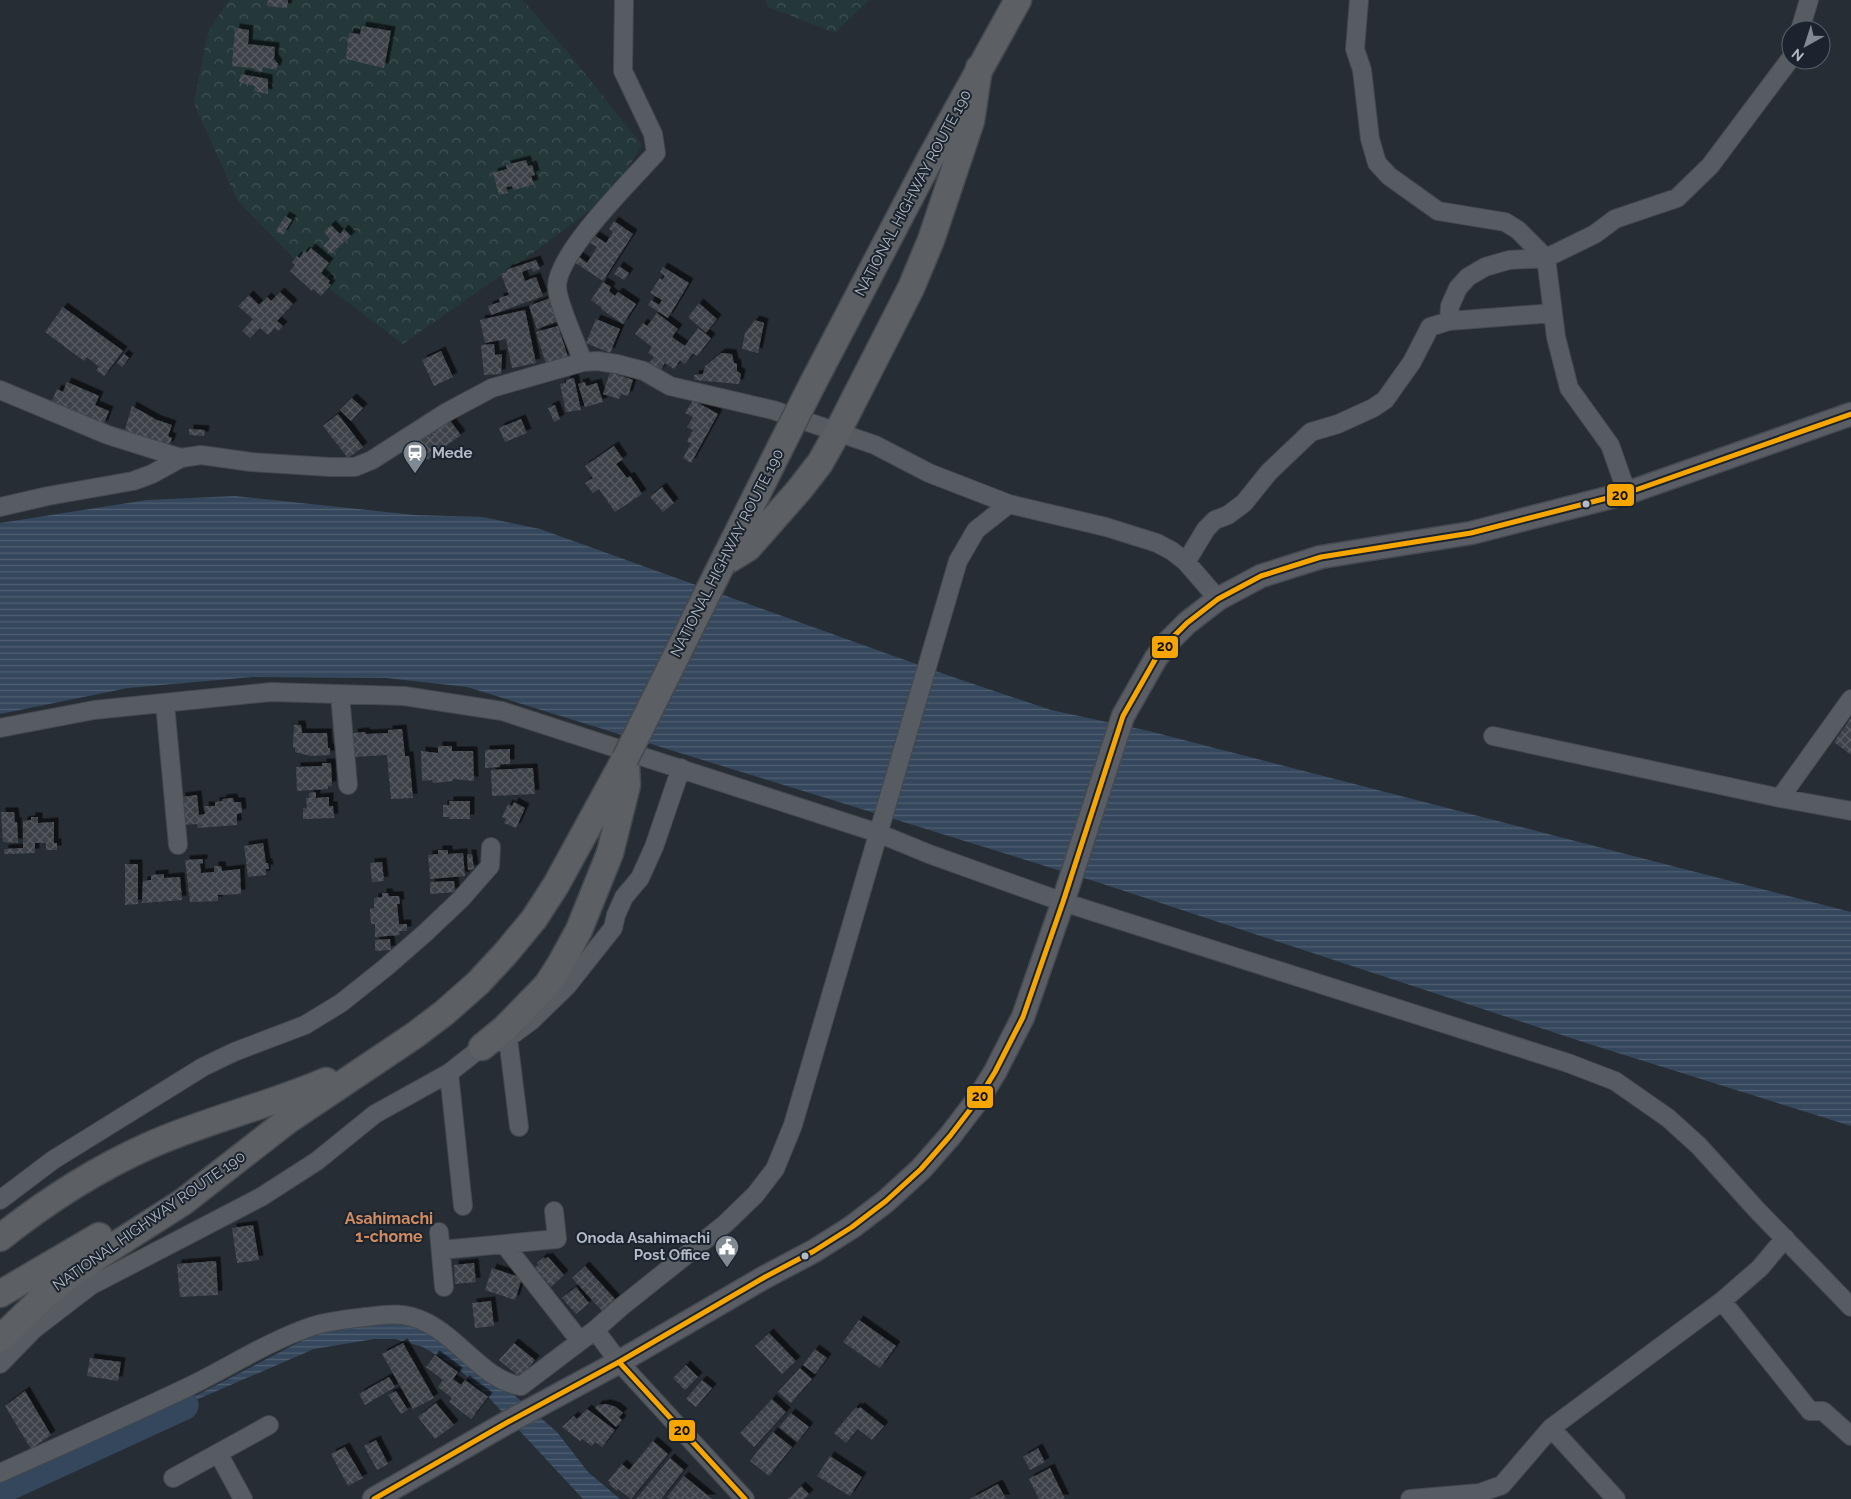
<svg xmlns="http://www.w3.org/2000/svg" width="1851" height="1499" font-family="Raleway,sans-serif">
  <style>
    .forest { fill: url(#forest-crowns) }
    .water { fill: url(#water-rules) }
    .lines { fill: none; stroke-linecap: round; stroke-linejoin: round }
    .river { stroke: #35475c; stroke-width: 31 }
    .building { fill: url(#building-cross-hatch); filter: url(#shadow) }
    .minor-casing { stroke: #43484d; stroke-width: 20 }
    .major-casing { stroke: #454a51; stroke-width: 25 }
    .highway-casing { stroke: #44494f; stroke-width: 29 }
    .minor { stroke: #575c63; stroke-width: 18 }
    .major { stroke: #5a5e64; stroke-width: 22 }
    .highway { stroke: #5c5f63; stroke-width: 26 }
    .highway-bridge-casing { stroke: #44494f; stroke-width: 29; stroke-linecap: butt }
    .highway-bridge { stroke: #5c5f63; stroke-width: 26 }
    .bus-1-casing { stroke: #1b242e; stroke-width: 9 }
    .bus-1 { stroke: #f7a600; stroke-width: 5 }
    .bus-dot { fill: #b1bac6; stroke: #1b242e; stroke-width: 2 }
    .labels { text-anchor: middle; stroke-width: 4; stroke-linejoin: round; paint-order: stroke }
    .street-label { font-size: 15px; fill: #b1bac6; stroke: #1b242e }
    .poi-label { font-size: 15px; font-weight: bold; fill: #b1bac6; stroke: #1b242e; text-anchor: start }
    .neighbourhood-label { font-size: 16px; font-weight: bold; fill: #d18b60; stroke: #1b242e }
    .line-badge { stroke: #1b242e; stroke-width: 2 }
    .pale-badge-label { font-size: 14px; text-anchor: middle; font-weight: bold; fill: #111 }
  </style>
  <defs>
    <pattern id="forest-crowns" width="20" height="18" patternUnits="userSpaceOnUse" patternTransform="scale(1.25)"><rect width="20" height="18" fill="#243739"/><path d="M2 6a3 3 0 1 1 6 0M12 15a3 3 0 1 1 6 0" fill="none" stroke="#415254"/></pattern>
    <pattern id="water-rules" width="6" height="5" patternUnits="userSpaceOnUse" patternTransform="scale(1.25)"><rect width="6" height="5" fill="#35475c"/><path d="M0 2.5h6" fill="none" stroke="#505f72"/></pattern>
    <pattern id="building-cross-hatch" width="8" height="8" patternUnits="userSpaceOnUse" patternTransform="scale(1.25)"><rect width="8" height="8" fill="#3e4349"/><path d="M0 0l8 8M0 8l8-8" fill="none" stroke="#585c62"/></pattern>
    <filter id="shadow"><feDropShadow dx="4.5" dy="-4.5" stdDeviation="0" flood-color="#0009"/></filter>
  </defs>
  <rect width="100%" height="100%" fill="#272d34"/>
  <path class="forest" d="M229,0H523L575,61L642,145L612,194L534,252L403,344L306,271L237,200L194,103L208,32Z
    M765,0H869L835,33L768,7Z"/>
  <path class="water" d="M235,496L415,515L483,517L540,529L944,674L1051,710L1149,731L1851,912V1126L1586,1043L1100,883L467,687L386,678L253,677L128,688L0,714V523L147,500Z
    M406,1322L429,1330L507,1389L557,1432L588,1472L620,1499H583L492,1401L458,1368L423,1347L395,1339H374L314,1349L145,1422L313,1335L350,1326Z"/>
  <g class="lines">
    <path class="river" d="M0,1489L183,1405"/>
  </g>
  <path class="building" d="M268,0H288L287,8L267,6Z
    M362,26L391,31L384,68L346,59L349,33L360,34Z
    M235,28L249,30L248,44L275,47L274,59L278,64L276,70L263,67L262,72L252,68L232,66Z
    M241,74L268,79V94L254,91L255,86L239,82Z
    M526,160L528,166L532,165L535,175L531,176L534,184L514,190L512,186L506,187L508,193L499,195L493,173L507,169L506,165Z
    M285,216L292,220L283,235L276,231Z
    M614,221L633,234L603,281L574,262L578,256L587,263L597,247L590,243L595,236L606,243L613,232L609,229Z
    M331,225L340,234L344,229L351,236L331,254L323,246L330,239L324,232Z
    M311,248L329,263L321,273L330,281L328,283L331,285L321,296L313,289L312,291L290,271L295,265L292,262L297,256L299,258L305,251L307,253Z
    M536,260L540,269L533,272L532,268L522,272L525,281L536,277L543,296L491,315L488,306L500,302L499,298L509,295L501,274L507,272L506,270Z
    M619,266L629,273L624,280L614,274Z
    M663,267L689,283L668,318L648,305L651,300L659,305L662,300L650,293L660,278L662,280L665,276L660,272Z
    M603,282L611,287L609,291L615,296L618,292L636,304L623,324L601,309L602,308L591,300Z
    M280,292L293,304L277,321L283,326L278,331L275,328L268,335L260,328L250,338L242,331L253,319L238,306L249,295L259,305L267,297L271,301Z
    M550,298L554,309L563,319L537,329L529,306Z
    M699,303L717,319L706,333L688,317Z
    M63,307L123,351L104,376L96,370L99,367L87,357L84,361L45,332Z
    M525,310L536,363L512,368L506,339L485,343L480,320Z
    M657,313L678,329L672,337L685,346L698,328L711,338L697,356L693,353L685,364L680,360L674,369L665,363L659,372L648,364L654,357L648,353L652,347L635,334L643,323L647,326Z
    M596,319L620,329L610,353L586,343Z
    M755,320L764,323L758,353L742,349L745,333Z
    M558,326L568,357L546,364L536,332Z
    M494,344L495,355L502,354L501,374L484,375L481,345Z
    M441,351L453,377L434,386L422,360Z
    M721,353L732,354L734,363L737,364V371L741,374L739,384L695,380L694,375L703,374L705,366Z
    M124,354L129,358L122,367L117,363Z
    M610,372L633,380L628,396L621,394L619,399L603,394Z
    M574,378L581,410L566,412L560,384L566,383V380Z
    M67,382L99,396L95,405L109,411L103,426L51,403L57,389L63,392Z
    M585,382L586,386L597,383L603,402L585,407L578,384Z
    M352,398L363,408L351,421L340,410Z
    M693,400L718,414L691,463L683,458L691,444L687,441L693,430L687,427L693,417L685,413Z
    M555,405L560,419L554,422L548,408Z
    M132,406L157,420L172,425L168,436L172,438L169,446L124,433Z
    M338,414L363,447L348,458L323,426Z
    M448,418L461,435L427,460L414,443Z
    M521,419L527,433L505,442L499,428Z
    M189,429L205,430L204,436L189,435Z
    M614,446L623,459L616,464L627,478L630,476L642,494L615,512L599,489L593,493L585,483L593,478L585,466Z
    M662,487L674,503L663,512L650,497Z
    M1851,718V755L1834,742Z
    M294,725H301L302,733H327L328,748H330V755L311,756L295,752V747L293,748Z
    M402,729L405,756H409L413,798L391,799L387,755L355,757L353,733L365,732L366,734L388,733V730Z
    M438,746H452V751H473L474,781L453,779V781L433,783L432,780L422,781L421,751L438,753Z
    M510,749V764H500V767L485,768V750Z
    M322,763H331L332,786H328V789L297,791L296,767L322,766Z
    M533,768L535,794L492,796L491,770Z
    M316,792V798L329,797V806H333L334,818L303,819V808H307L306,798H309V793Z
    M197,795L199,815L205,814L204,806H215V802L222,801V799L233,798L234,802H241L242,813L237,814V825L198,828L197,824L183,825L181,797Z
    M449,801H470V819H449V817H443V805H449Z
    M514,802L525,808L516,828L504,823L506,819L502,817L508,804L512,806Z
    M1,812H14L15,822H17L18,843L3,842Z
    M31,817H38V823L54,822V843H57V850H46V843H35V853L4,854V849L23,848V821L31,820Z
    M263,843L266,863H268L269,869H266V875L248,877L244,846Z
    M438,850H448V854L463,853L465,876L430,879L428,855L438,854Z
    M467,854H472L474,869L468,870Z
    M203,859V863L200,864L201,873L214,872V866H221L222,871L240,869L241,894L218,895V901L190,902L185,860Z
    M382,862L384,881L372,882L370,863Z
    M125,864H138V904L125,905Z
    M164,874V878L180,877L182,900L142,903L143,881L151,880V875Z
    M454,881L455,892L430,894V882Z
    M382,893H388L389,896H399L400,904H397L399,924H407V931H399L400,935L375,937V924H371L370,909L374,908V898L382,897Z
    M390,939L391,950L375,951V940Z
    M253,1225L259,1260L237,1263L232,1228Z
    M544,1257L545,1259L548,1257L564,1275L551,1287L535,1268L538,1265L537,1263Z
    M216,1261L218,1295L180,1297L177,1264Z
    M474,1263L476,1282L455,1284L454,1265Z
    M585,1266L616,1300L603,1312L572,1278Z
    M492,1268L522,1278L515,1300L485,1290Z
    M576,1287L589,1303L576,1314L562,1298Z
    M491,1301L494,1326L475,1328L472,1303Z
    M859,1320L896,1346L880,1368L843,1342Z
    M769,1333L796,1361L782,1374L755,1346Z
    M403,1343L434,1398L413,1409L382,1354Z
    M514,1343L535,1360L521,1378L499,1360Z
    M815,1349L827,1358L815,1374L803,1365Z
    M435,1355L458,1372L453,1379L461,1385L465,1380L488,1397L471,1419L449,1402L452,1398L438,1387L443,1380L426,1367Z
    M90,1358L121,1362L118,1381L87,1376Z
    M686,1365L698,1377L685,1390L673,1378Z
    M800,1368L812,1379L791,1403L778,1392Z
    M389,1377L395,1387L365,1405L359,1394Z
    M702,1380L712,1388L696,1407L686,1399Z
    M25,1391L51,1435L31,1449L5,1406Z
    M396,1391L408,1410L401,1414L388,1395Z
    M772,1399L786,1412L754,1447L740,1433Z
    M436,1403L454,1425L435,1439L418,1417Z
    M607,1404L616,1407L623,1413L619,1417L622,1420L616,1427L595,1408L598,1405Z
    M856,1407L858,1409L860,1407L884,1426L872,1440L858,1429L846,1443L834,1433Z
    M587,1409L615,1430L602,1447L595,1442L592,1446L582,1439L580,1441L562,1427L574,1416L577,1419Z
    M791,1413L809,1427L797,1442L779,1427Z
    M773,1432L792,1447L769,1476L750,1461Z
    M376,1440L388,1464L377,1470L364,1446Z
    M653,1441L668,1454L631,1499L618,1489L617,1491L609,1484L610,1482L608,1481L622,1464L629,1470Z
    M345,1447L363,1478L348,1486L331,1454Z
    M1038,1448L1045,1462L1030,1470L1023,1457Z
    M830,1456L862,1477L850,1496L817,1476Z
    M670,1458L684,1470L661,1499H636Z
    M1050,1468L1065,1499H1039L1029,1479Z
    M684,1476L712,1499H670L667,1497Z
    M998,1484L1006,1499H970Z
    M801,1486L809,1494L804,1499H788Z"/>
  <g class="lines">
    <defs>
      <path id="minor" d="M1359,0L1355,49L1362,70L1370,139L1377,163L1389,176L1438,211L1505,222L1518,230L1546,258L1556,337L1569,388L1610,445L1627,493
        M1800,30L1809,0
        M1449,321L1553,313
        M583,362C577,344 557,303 557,286C558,252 632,180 656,153L653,134L623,71L624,0
        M0,390L108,435L181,458
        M0,507L48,496L133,481L152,474L181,458L201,455L251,462L330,467H355L372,460L447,412L492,388L583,362L597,361L617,364L644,371L670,386L773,410L875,445L929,473L1009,504L1106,527L1157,543L1172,551L1186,562L1218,599
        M1186,562L1206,529L1215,520L1228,515L1244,503L1269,472L1311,432L1338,424L1373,408L1385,400L1412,362L1430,327L1449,321L1450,306L1458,288L1468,277L1485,267L1509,260L1546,258L1595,234L1615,219L1677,198L1710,166L1791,58
        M340,695L348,785
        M165,704L178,845
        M0,728L94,710L271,692L404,696L502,711L878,833L929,854L1063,902L1568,1063L1615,1081L1668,1118L1699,1146L1756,1209L1851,1307
        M1493,736L1780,798L1851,811
        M1780,798L1851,699
        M508,1038L519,1127
        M449,1073L463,1206
        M0,1200L53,1160L203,1067L234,1052L305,1025L341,1003L385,968L424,934L461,899L490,866L491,847
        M439,1232L444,1287
        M504,1244L580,1341
        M441,1250L557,1239L554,1211
        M1722,1301L1810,1411H1823L1851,1436
        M0,1364L34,1329L90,1286L261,1197L317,1161L375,1114L449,1073L482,1047L508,1038L531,1021L567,986L613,928L616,915L624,897L640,878L654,847L681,768
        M1551,1428L1616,1499
        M218,1453L243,1499
        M0,1473C62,1445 125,1417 186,1388C228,1368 268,1341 313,1326C329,1321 348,1319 365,1317C377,1316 391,1313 403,1315C453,1322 476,1379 521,1386L595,1330
        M173,1478L269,1425
        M745,1499L619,1362L595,1330L621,1307L725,1224L755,1195L775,1169L793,1125L958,561L976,530L1009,504
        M1410,1499L1480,1493L1502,1485L1551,1428L1722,1301L1760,1268L1785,1238"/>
      <path id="major" d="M374,1499L508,1422L619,1362L765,1277L814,1251L852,1227L886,1201L921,1169L950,1136L979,1098L995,1072L1023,1017L1063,902L1123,716L1156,658L1170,640L1187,623L1218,599L1261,576L1321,557L1471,533L1627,493L1851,414"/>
      <path id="highway" d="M813,383L930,159L1018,0
        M723,562L783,442
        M722,564L748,548L799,490L820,463L838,431L911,288L931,240L971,121L979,68
        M482,1047L505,1028L547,985L561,963L579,930L610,853L627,785L626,765
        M0,1238C44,1203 97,1169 148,1146C206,1120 268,1106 326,1081
        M0,1294L99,1236
        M0,1339L45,1295L78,1269L183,1202L287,1121L415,1035L444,1013L478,983L505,954L534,919L556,885L625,759"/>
    </defs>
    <use href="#minor" class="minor-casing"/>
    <use href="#major" class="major-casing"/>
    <use href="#highway" class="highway-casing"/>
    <use href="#minor" class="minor"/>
    <use href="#major" class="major"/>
    <use href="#highway" class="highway"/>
    <defs>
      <path id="highway-bridge" d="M783,442L813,383
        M625,759L722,564"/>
    </defs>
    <use href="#highway-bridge" class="highway-bridge-casing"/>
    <use href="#highway-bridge" class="highway-bridge"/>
    <defs>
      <path id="bus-1" d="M619,1362L745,1499
        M374,1499L508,1422L619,1362L765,1277L814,1251L852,1227L886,1201L921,1169L950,1136L979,1098L995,1072L1023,1017L1063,902L1123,716L1156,658L1170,640L1187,623L1218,599L1261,576L1321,557L1471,533L1627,493L1851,414"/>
    </defs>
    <use href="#bus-1" class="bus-1-casing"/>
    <use href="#bus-1" class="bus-1"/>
  </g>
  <defs>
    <symbol id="station-pin" viewBox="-11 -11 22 30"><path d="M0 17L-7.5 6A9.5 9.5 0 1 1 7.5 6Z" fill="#818993" stroke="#1b242e"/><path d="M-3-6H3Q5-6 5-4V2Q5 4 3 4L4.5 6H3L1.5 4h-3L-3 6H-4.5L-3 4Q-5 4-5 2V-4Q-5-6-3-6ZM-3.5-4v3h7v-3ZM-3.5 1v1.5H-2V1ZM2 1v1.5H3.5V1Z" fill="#fff"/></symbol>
    <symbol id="civic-pin" viewBox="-11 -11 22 30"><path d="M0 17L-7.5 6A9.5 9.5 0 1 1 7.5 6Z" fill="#818993" stroke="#1b242e"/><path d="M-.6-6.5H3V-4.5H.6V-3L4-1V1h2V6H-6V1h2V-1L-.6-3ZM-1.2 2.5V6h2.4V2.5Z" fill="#fff"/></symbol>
  </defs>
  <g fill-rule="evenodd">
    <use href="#station-pin" x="401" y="439" width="28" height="38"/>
    <use href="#civic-pin" x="713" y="1233" width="28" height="38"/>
  </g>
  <g class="bus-dot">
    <circle cx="1586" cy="504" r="4.5"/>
    <circle cx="805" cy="1256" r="4.5"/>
  </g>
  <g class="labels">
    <g class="street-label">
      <text transform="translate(913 193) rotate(-62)" y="5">NATIONAL HIGHWAY ROUTE 190</text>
      <text transform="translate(727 553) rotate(-63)" y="5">NATIONAL HIGHWAY ROUTE 190</text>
      <text transform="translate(149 1221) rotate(-35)" y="5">NATIONAL HIGHWAY ROUTE 190</text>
    </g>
    <g class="poi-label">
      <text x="432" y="458">Mede</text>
      <text x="710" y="1243" text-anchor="end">Onoda Asahimachi<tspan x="710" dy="17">Post Office</tspan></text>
    </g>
    <g class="neighbourhood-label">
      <text x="389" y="1224">Asahimachi<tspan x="389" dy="18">1-chome</tspan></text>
    </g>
  </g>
  <g class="line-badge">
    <rect x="1606" y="483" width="29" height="24" rx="5" fill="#f7a600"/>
    <rect x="1151" y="635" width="28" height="24" rx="5" fill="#f7a600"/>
    <rect x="966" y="1085" width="28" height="24" rx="5" fill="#f7a600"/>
    <rect x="668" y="1419" width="28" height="23" rx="5" fill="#f7a600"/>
  </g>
  <g class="pale-badge-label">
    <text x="1620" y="500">20</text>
    <text x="1165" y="651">20</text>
    <text x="980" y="1101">20</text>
    <text x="682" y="1435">20</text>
  </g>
  <g transform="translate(1806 45) rotate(219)"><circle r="24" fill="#1b242e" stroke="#57606b"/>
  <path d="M0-4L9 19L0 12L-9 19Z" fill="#818993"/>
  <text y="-8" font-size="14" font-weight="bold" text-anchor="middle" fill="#b1bac6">N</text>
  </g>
</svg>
